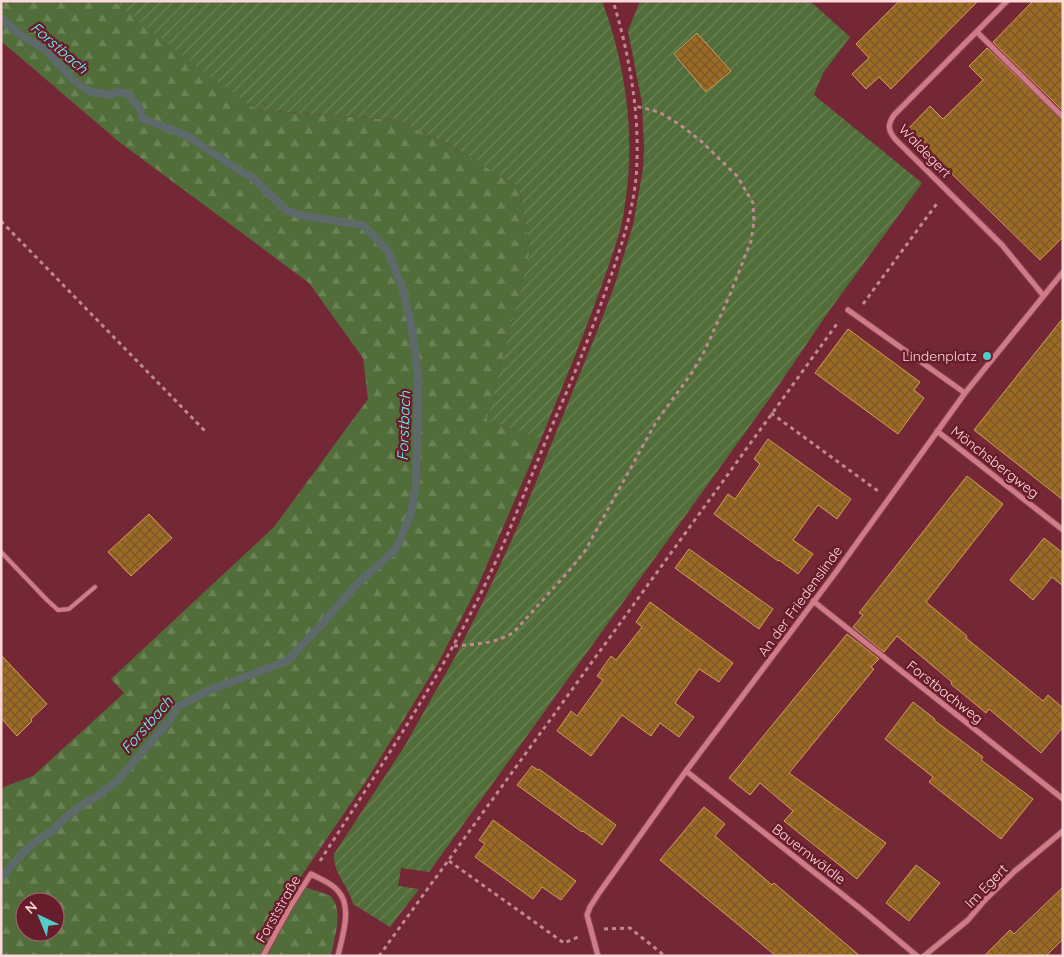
<svg xmlns="http://www.w3.org/2000/svg" width="1064" height="957" font-family="Quicksand,sans-serif">
  <style>
    .forest { fill: url(#forest-firs); fill-rule: evenodd }
    .garden { fill: url(#garden-furrows) }
    .lines { fill: none; stroke-linecap: round; stroke-linejoin: round }
    .stream { stroke: #5e696a; stroke-width: 8 }
    .building { fill: url(#building-cross-hatch); stroke: #d29d58 }
    .lane-casing { stroke: #884756; stroke-width: 5.5 }
    .street-casing { stroke: #884756; stroke-width: 7 }
    .path { stroke: #c08991; stroke-width: 3; stroke-dasharray: 4 4; stroke-linecap: butt }
    .lane { stroke: #d07b85; stroke-width: 4 }
    .street { stroke: #d07b85; stroke-width: 5 }
    .poi-dot { fill: #53cdca; stroke: #681d2c; stroke-width: 2 }
    .labels { text-anchor: middle; stroke-width: 5; stroke-linejoin: round; paint-order: stroke }
    .street-label { font-size: 14px; fill: #fed8db; stroke: #681d2c }
    .poi-label { font-size: 14px; fill: #fed8db; stroke: #681d2c; text-anchor: end }
    .water-label { font-size: 15px; font-style: italic; fill: #67fbf6; stroke: #681d2c }
  </style>
  <defs>
    <pattern id="forest-firs" width="22" height="20" patternUnits="userSpaceOnUse" patternTransform="scale(1.25)"><rect width="22" height="20" fill="#516e3a"/><path d="M5 1l3.5 6h-7zM16 11l3.5 6h-7z" fill="#6b8256"/></pattern>
    <pattern id="garden-furrows" width="10" height="10" patternUnits="userSpaceOnUse" patternTransform="scale(1.25)"><rect width="10" height="10" fill="#516e3a"/><path d="M-1 1l2-2M0 10L10 0M9 11l2-2" fill="none" stroke="#6b8256"/></pattern>
    <pattern id="building-cross-hatch" width="8" height="8" patternUnits="userSpaceOnUse" patternTransform="scale(1.25)"><rect width="8" height="8" fill="#9c6a20"/><path d="M0 0l8 8M0 8l8-8" fill="none" stroke="#78582f"/></pattern>
  </defs>
  <rect width="100%" height="100%" fill="#742836"/>
  <path class="forest" d="M1,1H114L257,110L397,120L450,145L519,187L530,251L487,420L541,439L477,588L437,665L368,778L296,884L329,895C345,908 334,938 331,956H1V788L33,776L124,693L111,679L274,527L368,399L363,358L309,283L118,141L1,41ZM25,902H55V932H25Z"/>
  <path class="garden" d="M114,1H602C627,68 636,140 624,211C621,233 612,255 605,276C586,331 563,385 541,439L487,420L530,251L519,187L450,145L397,120L257,110L201,70Z
    M640,1H810L850,37L823,73L814,95L922,183L827,314L770,398L429,872L401,868L398,886L419,889L390,927L353,904C349,886 333,874 334,854L404,747L455,657L484,600L519,524L598,329L614,287L633,225L643,169L644,148L642,103L628,31Z"/>
  <g class="lines">
    <path class="stream" d="M1,18L23,37L45,49L73,80L89,91L108,95L118,92L128,94L140,109L143,119L186,135L240,171L252,177L287,211L304,216L363,225L388,251L402,287L412,328L418,376L416,483L412,510L399,543L393,552L357,584L322,624L287,661L207,691L178,707L170,720L118,780L95,798L83,804L65,818L52,831L36,841L20,856L1,878"/>
  </g>
  <path class="building" d="M899,1H978L891,89L879,77L866,89L852,74L869,58L856,44Z
    M1033,1H1063V111L993,42Z
    M697,33L731,71L706,92L674,54Z
    M987,48L1063,121V237L1040,260L907,130L930,106L943,119L983,80L969,66Z
    M1063,318V500L974,430Z
    M848,329L920,382L914,390L924,398L898,434L815,373Z
    M768,439L851,499L837,519L818,505L793,540L813,554L798,574L779,560L778,561L714,514L728,494L735,499L760,464L754,459Z
    M967,476L1003,504L926,602L967,636L966,638L1043,701L1048,695L1063,708V727L1041,753L989,709L986,713L951,684L952,682L897,636L884,652L853,627L863,615L859,613Z
    M149,514L172,538L131,576L108,552Z
    M1044,538L1063,553V586L1052,577L1033,600L1010,580Z
    M689,549L773,609L759,629L675,568Z
    M650,602L733,663L719,682L699,669L675,703L694,717L679,737L660,723L651,736L622,715L591,756L557,731L571,711L577,716L603,680L597,676L611,656L616,660L642,627L636,622Z
    M847,634L879,659L871,667L874,669L789,773L886,843L857,879L784,821L793,811L760,783L750,795L729,778Z
    M1,655L47,704L31,719L32,721L17,736L1,718Z
    M913,702L935,719L934,720L983,757L981,760L1033,799L1001,839L929,782L933,777L885,739Z
    M532,766L538,770L539,769L616,825L602,845L583,831L582,832L517,785Z
    M704,807L725,824L715,836L772,885L774,883L860,956H776L660,860Z
    M493,820L576,881L561,900L542,887L533,899L475,857L485,844L479,840Z
    M916,865L940,883L909,921L886,903Z
    M1063,887V939L1046,956H984L1010,930L1014,934Z"/>
  <g class="lines">
    <defs>
      <path id="lane" d="M1,552L47,600L58,610L69,609L95,587"/>
      <path id="street" d="M1007,1L894,115C887,125 888,131 896,140L1002,245L1043,295
        M977,32L1063,117
        M848,310L965,393
        M937,431L1063,530
        M813,601L1063,799
        M686,771L862,910L917,956
        M263,956L290,907L311,874C320,879 332,883 338,891C353,907 342,937 338,956
        M598,956L587,915L590,907L599,893L686,771L836,572L965,393L1063,272
        M924,956L968,920L985,900L1015,871L1063,831"/>
    </defs>
    <use href="#lane" class="lane-casing"/>
    <use href="#street" class="street-casing"/>
    <path class="path" d="M1,221L205,431
      M863,304L938,202
      M771,413L878,491
      M454,646C475,644 496,644 514,632L568,572L585,551L656,422L691,374L704,352L729,297L751,241L754,221L753,203L737,176L701,141L679,124L659,112L635,106
      M320,861C377,772 435,686 482,591C511,531 534,467 561,405C578,366 593,327 607,287C620,251 632,215 636,178C641,120 630,56 613,1
      M449,861L564,943L578,937
      M604,929L630,928L665,956
      M379,956L839,321"/>
    <use href="#lane" class="lane"/>
    <use href="#street" class="street"/>
  </g>
  <circle class="poi-dot" cx="987" cy="356" r="5"/>
  <g class="labels">
    <g class="street-label">
      <text transform="translate(925 151) rotate(46)" y="5">Waldegert</text>
      <text transform="translate(995 462) rotate(38)" y="5">Mönchsbergweg</text>
      <text transform="translate(800 601) rotate(-54)" y="5">An der Friedenslinde</text>
      <text transform="translate(945 692) rotate(38)" y="5">Forstbachweg</text>
      <text transform="translate(809 854) rotate(38)" y="5">Bauernwäldle</text>
      <text transform="translate(986 886) rotate(-46)" y="5">Im Egert</text>
      <text transform="translate(278 909) rotate(-60)" y="5">Forststraße</text>
    </g>
    <g class="poi-label">
      <text x="977" y="361">Lindenplatz</text>
    </g>
    <g class="water-label">
      <text transform="translate(59 48) rotate(41)" y="5">Forstbach</text>
      <text transform="translate(404 426) rotate(-88)" y="5">Forstbach</text>
      <text transform="translate(147 725) rotate(-49)" y="5">Forstbach</text>
    </g>
  </g>
  <rect width="1064" height="957" fill="none" stroke="#fed8db" stroke-width="5"/>
  <g transform="translate(40 917) rotate(316)"><circle r="24" fill="#681d2c" stroke="#a46872"/>
  <path d="M0-4L9 19L0 12L-9 19Z" fill="#53cdca"/>
  <text y="-8" font-size="14" font-weight="bold" text-anchor="middle" fill="#fed8db">N</text>
  </g>
</svg>
